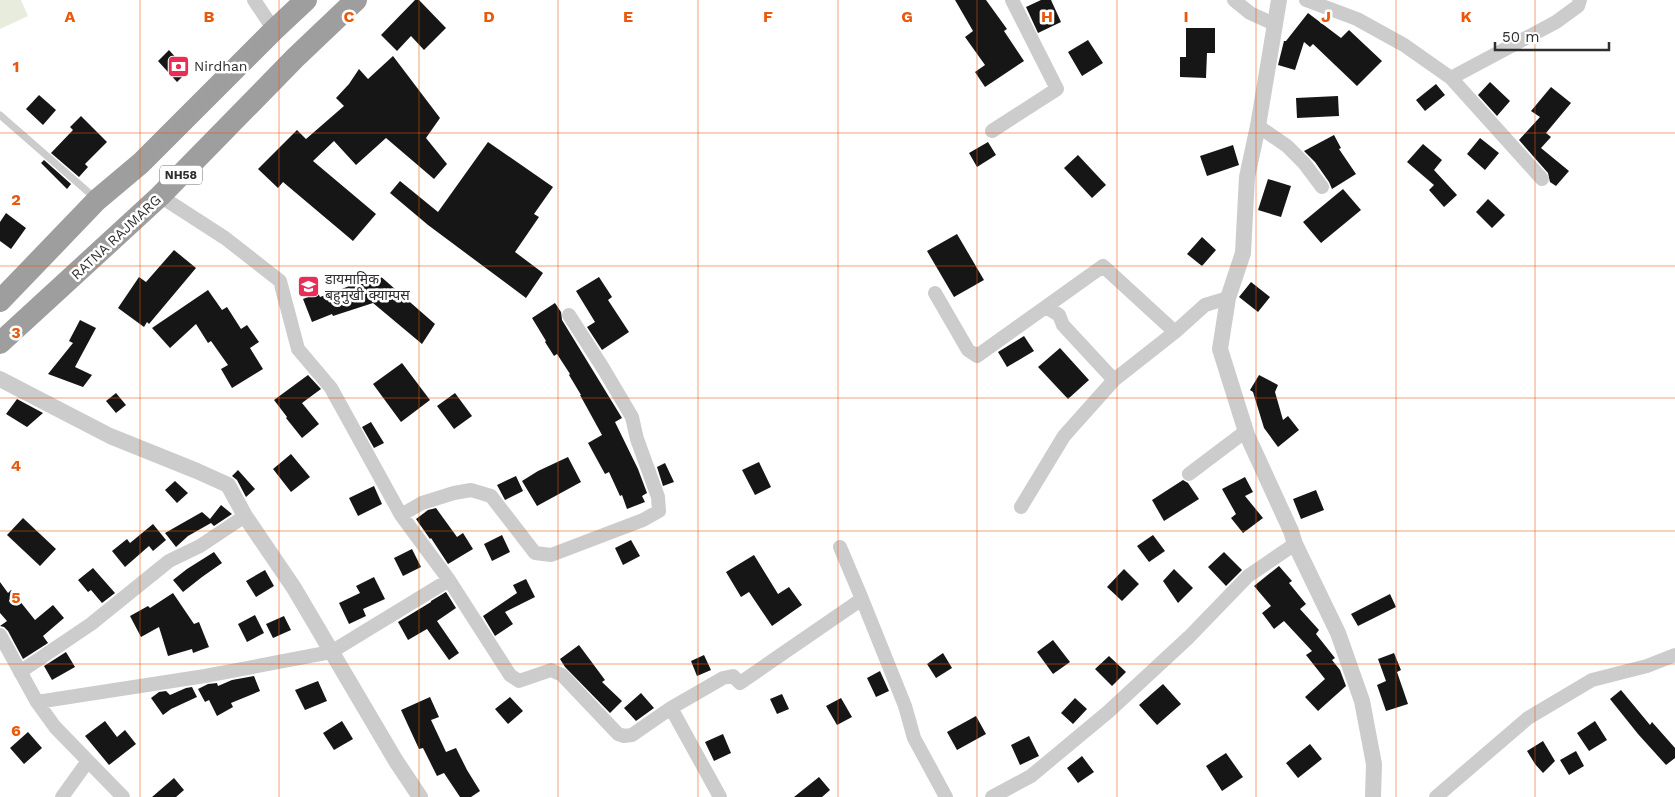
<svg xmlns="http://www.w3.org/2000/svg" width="1675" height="797" font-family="'Work Sans','Noto Sans Devanagari',sans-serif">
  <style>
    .green { fill: #e7ecdc }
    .building { fill: #161616 }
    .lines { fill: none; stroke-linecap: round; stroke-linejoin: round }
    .service { stroke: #ccc; stroke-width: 7 }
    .minor { stroke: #ccc; stroke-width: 14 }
    .tertiary { stroke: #ccc; stroke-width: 16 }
    .trunk { stroke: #9e9e9e; stroke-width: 22 }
    .grid { fill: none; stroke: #e8590c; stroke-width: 1; stroke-opacity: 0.55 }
    .labels { text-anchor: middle; stroke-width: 5; stroke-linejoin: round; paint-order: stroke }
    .shield { fill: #fff; stroke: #6d6d6d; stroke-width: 1 }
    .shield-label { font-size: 12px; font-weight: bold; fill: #2f2f2f }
    .poi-label { font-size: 14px; fill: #2f2f2f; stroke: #fff; text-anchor: start }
    .street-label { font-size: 14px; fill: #2f2f2f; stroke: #fff }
    .grid-label { font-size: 16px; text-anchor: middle; font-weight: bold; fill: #e8590c; stroke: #fff; stroke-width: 5; stroke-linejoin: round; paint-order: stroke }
  </style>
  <rect width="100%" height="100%" fill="#fff"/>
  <path class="green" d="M0,0H21L28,16L0,29Z"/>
  <path class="building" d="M415,0H419L446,28L424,50L411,36L397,51L381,35Z
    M955,0H986L1007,29L1004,31L1024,61L985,87L975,72L985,65L965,37L973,31Z
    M1041,0H1051L1061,22L1038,33L1026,7Z
    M1308,13L1341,38L1349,30L1382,61L1357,86L1313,44L1310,47L1304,42L1295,70L1278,65L1284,41H1286Z
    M1186,28H1215V53H1207L1206,78L1180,77V57H1186Z
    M1088,40L1103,63L1082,76L1068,52Z
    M169,50L188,71L177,82L158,61Z
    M393,56L440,118L426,138L447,164L434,179L386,138L356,165L334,141L313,161L376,214L353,241L283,182L278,188L258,169L297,130L306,139L344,106L336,98L349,84L359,69L368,79Z
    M1490,82L1510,101L1497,116L1478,95Z
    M1436,84L1445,95L1425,111L1416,100Z
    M1551,87L1571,103L1546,133L1551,137L1541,148L1569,171L1556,186L1550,182L1548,173L1519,140L1540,117L1531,111Z
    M39,95L56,110L43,125L26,109Z
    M1338,96L1339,116L1297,118L1296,98Z
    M81,116L107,142L85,164L88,167L79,177L51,153L73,130L70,127Z
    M1334,135L1341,148L1339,149L1356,174L1332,189L1329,182L1315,162L1304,151Z
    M1480,138L1499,153L1485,170L1467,154Z
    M488,142L553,187L534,214L539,217L515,252L543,273L526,298L428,225L390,193L400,181L438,212Z
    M988,142L996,155L977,167L969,153Z
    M1423,144L1442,160L1434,170L1457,195L1444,207L1429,190L1434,185L1407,162Z
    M1233,145L1239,165L1207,176L1200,156Z
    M1078,155L1106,185L1092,198L1064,168Z
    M44,160L71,184L67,189L41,163Z
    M1268,179L1291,186L1281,217L1258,210Z
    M1343,189L1361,210L1321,243L1303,222Z
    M1488,199L1505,215L1492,228L1476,212Z
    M6,213L26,228L11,249L0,241V222Z
    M957,234L984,280L954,297L927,251Z
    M1202,237L1216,250L1202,266L1187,254Z
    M174,250L196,268L149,324L147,322L144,327L118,308L139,277L146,282Z
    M379,275L435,324L422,344L373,303L333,316L332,314L312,322L303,299L318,293L320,297Z
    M599,277L612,297L608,300L629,332L602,350L587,327L595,322L576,291Z
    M1251,282L1270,297L1258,312L1239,297Z
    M208,290L222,310L227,307L241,329L247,325L259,342L250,348L263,369L232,388L221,369L228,365L211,341L208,343L196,324L170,348L152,328Z
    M555,303L561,312L562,320L622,418L615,422L638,469L647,493L642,496L645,502L627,509L622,495L620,496L609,472L605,474L588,443L602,435L580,395H581L569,375L570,374L557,354L554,356L545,342L546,341L532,318Z
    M80,320L96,328L75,367L92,375L83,387L48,374L73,343L69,341Z
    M1024,336L1034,351L1007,367L998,352Z
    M1060,348L1089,380L1068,399L1038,367Z
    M402,363L430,400L401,422L373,384Z
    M308,375L321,389L302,403L319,424L302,438L286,418L287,417L274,400Z
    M1259,375L1278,385L1275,392L1283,420L1288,416L1299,430L1278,447L1264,428L1253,392L1250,390Z
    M116,393L126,405L116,413L106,401Z
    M455,393L472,416L454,429L437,406Z
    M17,399L43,413L27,427L6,414Z
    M371,422L384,443L374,448L362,427Z
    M291,454L310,477L291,492L273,469Z
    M568,457L581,482L537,506L522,481L538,471Z
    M759,462L771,487L755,495L742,470Z
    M665,463L674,482L663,486L657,467Z
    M238,470L255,489L246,497L237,480L232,476Z
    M516,476L523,491L505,500L497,485Z
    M1245,477L1253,492L1245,496L1263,518L1243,533L1231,518L1236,514L1222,489Z
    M1183,480L1188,483L1199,499L1164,521L1152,500Z
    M175,481L188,493L177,503L165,490Z
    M374,486L382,504L358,516L349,498Z
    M1316,490L1324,510L1301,519L1293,499Z
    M221,505L232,514L214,526L211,523L188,536L176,547L165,533L202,512L210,519Z
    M436,508L457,537L463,533L473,549L448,564L431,538L430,539L416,519L428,510Z
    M23,518L56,549L40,566L7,535Z
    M153,524L166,540L153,551L149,546L125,567L112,551L127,539L130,543Z
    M502,535L510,552L492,561L484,544Z
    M1153,535L1165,551L1149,562L1137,546Z
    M631,540L640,556L623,565L615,548Z
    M412,549L421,567L403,576L394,558Z
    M214,552L222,563L202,577L183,592L173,580L187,569Z
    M1224,552L1242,570L1226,586L1208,567Z
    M754,555L778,594L789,587L802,605L772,626L749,592L741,597L726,572Z
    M1279,566L1292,581L1289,583L1306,604L1300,609L1319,630L1316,634L1335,658L1332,660L1340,670L1346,686L1318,711L1305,697L1325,679L1306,655L1312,651L1284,621L1274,629L1262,613L1271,606L1254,586Z
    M93,568L115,593L102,603L91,590L88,592L78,580Z
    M1124,569L1139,584L1122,601L1107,587Z
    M1174,569L1193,588L1178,603L1163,581Z
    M265,570L274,586L256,597L246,581Z
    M374,577L385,599L363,609L366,616L349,624L339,603L360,593L356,586Z
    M526,579L535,597L505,612L513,624L495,636L483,616L517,593L513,585Z
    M0,582L8,593L11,590L35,620L53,605L64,618L43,636L48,643L23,659L8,631L4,627L0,626L7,621L0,613Z
    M446,592L456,608L437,621L459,653L449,660L427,629L408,640L398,622L431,602V601Z
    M173,593L194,624L199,622L209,647L193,653L192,649L168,656L159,627L141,637L130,616L148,606L150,608Z
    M1390,594L1396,607L1358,626L1351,614Z
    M255,615L264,633L247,642L238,624Z
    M284,616L291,630L273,638L266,624Z
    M1053,640L1070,662L1053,674L1037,652Z
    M579,645L605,680L602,682L622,701L610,713L565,667L560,659Z
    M66,652L75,667L52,680L44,666Z
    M943,653L952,668L936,678L927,664Z
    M1394,653L1401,670L1397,672L1408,704L1386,711L1377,685L1386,681L1378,659Z
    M704,655L711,670L697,676L691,661Z
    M1109,656L1126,672L1112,686L1095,669Z
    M880,671L889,691L876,697L867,678Z
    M254,676L260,691L231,703L233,707L217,716L209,700L205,702L198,689L208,684L217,683L218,686L232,680Z
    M318,681L327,701L305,710L295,690Z
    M1163,684L1181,704L1157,725L1139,705Z
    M192,687L197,697L171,709L163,715L151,698L159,692L166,691L170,695L186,688Z
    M1621,690L1650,725L1652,722L1675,748V758L1666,765L1638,734L1610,699Z
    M641,693L654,708L636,721L624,708Z
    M782,694L789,709L777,714L770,699Z
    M430,697L439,717L431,720L446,752L456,748L467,770L480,791L471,797H460L444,773L437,776L423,748L419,749L401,710Z
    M510,697L523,711L508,724L495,709Z
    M841,698L852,717L837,725L826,706Z
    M1075,698L1087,709L1073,724L1061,713Z
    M976,716L986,734L957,750L947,732Z
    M105,721L117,737L125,730L136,744L109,765L85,736Z
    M342,721L353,739L334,750L323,733Z
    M1595,721L1607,740L1589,751L1577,733Z
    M28,732L42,748L24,764L10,748Z
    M723,734L731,753L714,761L705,742Z
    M1029,736L1039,756L1020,765L1011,745Z
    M1543,741L1555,761L1543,773L1535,764L1527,751Z
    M1310,744L1322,759L1298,778L1286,763Z
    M1576,751L1584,766L1569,775L1560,760Z
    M1226,753L1243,777L1222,791L1206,766Z
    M1082,756L1094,772L1078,783L1067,768Z
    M819,777L830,790L822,797H794Z
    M174,778L184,790L176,797H152Z"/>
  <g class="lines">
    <path class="service" d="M0,115L95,198"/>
    <path class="minor" d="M254,0L274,30
      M1234,0L1250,13L1274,24
      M1306,0L1357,19L1404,45L1451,78L1542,179
      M1451,78L1556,22L1578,6L1580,0
      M1258,126L1287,146L1304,163L1322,187
      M992,131L1057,89L1012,0
      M160,196L225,238L280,281L298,349L331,388L401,515L449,580L510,675L519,681L551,670L562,675L618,734L624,736L632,735L671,708L720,797
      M935,293L968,350L977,356L1103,266L1175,332
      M1046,307L1059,315L1063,325L1114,380
      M1189,474L1246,431
      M1021,507L1064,436L1114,380L1175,332L1205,305L1228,298
      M401,515L422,503L454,493L471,490L491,496L535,553L551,555L643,520L659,511L658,497L637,439L632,417L603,368L569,315
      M862,599L905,706L914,738L946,797
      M0,635L37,702L55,727L123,797
      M20,672L91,624L169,561L200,546L245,516
      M37,702L205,676L331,652L449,580
      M671,708L723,678L733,676L740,683L862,599L840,547
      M62,797L88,761
      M992,797L1031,776L1108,712L1189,637L1248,576L1295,544
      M1436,797L1528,718L1592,680L1647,666L1675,655"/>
    <path class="tertiary" d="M1279,0L1258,126L1247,177L1243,253L1228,298L1220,349L1247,435L1291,531L1295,544L1338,633L1362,701L1374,764L1373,797
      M0,379L110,436L197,471L228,485L245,516L294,588L396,761L420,797"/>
    <path class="trunk" d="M0,301L97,200L141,163L274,30L306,0
      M0,343L160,196L295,58L356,0"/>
  </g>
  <path class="grid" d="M140,0V797M279,0V797M419,0V797M558,0V797M698,0V797M838,0V797M977,0V797M1117,0V797M1256,0V797M1396,0V797M1535,0V797M0,133H1675M0,266H1675M0,398H1675M0,531H1675M0,664H1675"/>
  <defs>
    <symbol id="bank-square" viewBox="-11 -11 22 22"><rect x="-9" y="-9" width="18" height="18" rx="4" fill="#e82e56" stroke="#fff"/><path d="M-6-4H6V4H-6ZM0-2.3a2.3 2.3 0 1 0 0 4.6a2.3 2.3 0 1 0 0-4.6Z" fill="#fff"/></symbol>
    <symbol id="school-square" viewBox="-11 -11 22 22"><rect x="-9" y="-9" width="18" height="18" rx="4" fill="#e82e56" stroke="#fff"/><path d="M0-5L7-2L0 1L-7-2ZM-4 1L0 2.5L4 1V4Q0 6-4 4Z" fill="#fff"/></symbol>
  </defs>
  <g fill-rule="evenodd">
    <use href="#bank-square" x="166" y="54" width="25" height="25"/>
    <use href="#school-square" x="296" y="274" width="25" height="25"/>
  </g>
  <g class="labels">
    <rect class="shield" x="160" y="165.5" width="42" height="19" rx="4"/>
    <g class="shield-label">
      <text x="181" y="179">NH58</text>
    </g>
    <g class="poi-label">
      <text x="194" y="71">Nirdhan</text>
      <text x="325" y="284">डायमामिक<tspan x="325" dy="16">बहुमुखी क्याम्पस</tspan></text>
    </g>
    <g class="street-label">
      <text transform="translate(116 237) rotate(-43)" y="5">RATNA RAJMARG</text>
    </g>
  </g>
  <g class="grid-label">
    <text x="70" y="22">A</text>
    <text x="209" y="22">B</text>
    <text x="349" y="22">C</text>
    <text x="489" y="22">D</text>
    <text x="628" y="22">E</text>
    <text x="768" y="22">F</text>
    <text x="907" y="22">G</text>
    <text x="1047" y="22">H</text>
    <text x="1186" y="22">I</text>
    <text x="1326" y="22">J</text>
    <text x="1466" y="22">K</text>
    <text x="16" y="72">1</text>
    <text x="16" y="205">2</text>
    <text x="16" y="338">3</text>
    <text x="16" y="471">4</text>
    <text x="16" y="603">5</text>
    <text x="16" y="736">6</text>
  </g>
  <path d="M1495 42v8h114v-8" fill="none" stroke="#2f2f2f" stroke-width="2.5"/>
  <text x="1502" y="42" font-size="15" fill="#2f2f2f" stroke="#ffffff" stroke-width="4" paint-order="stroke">50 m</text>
</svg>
